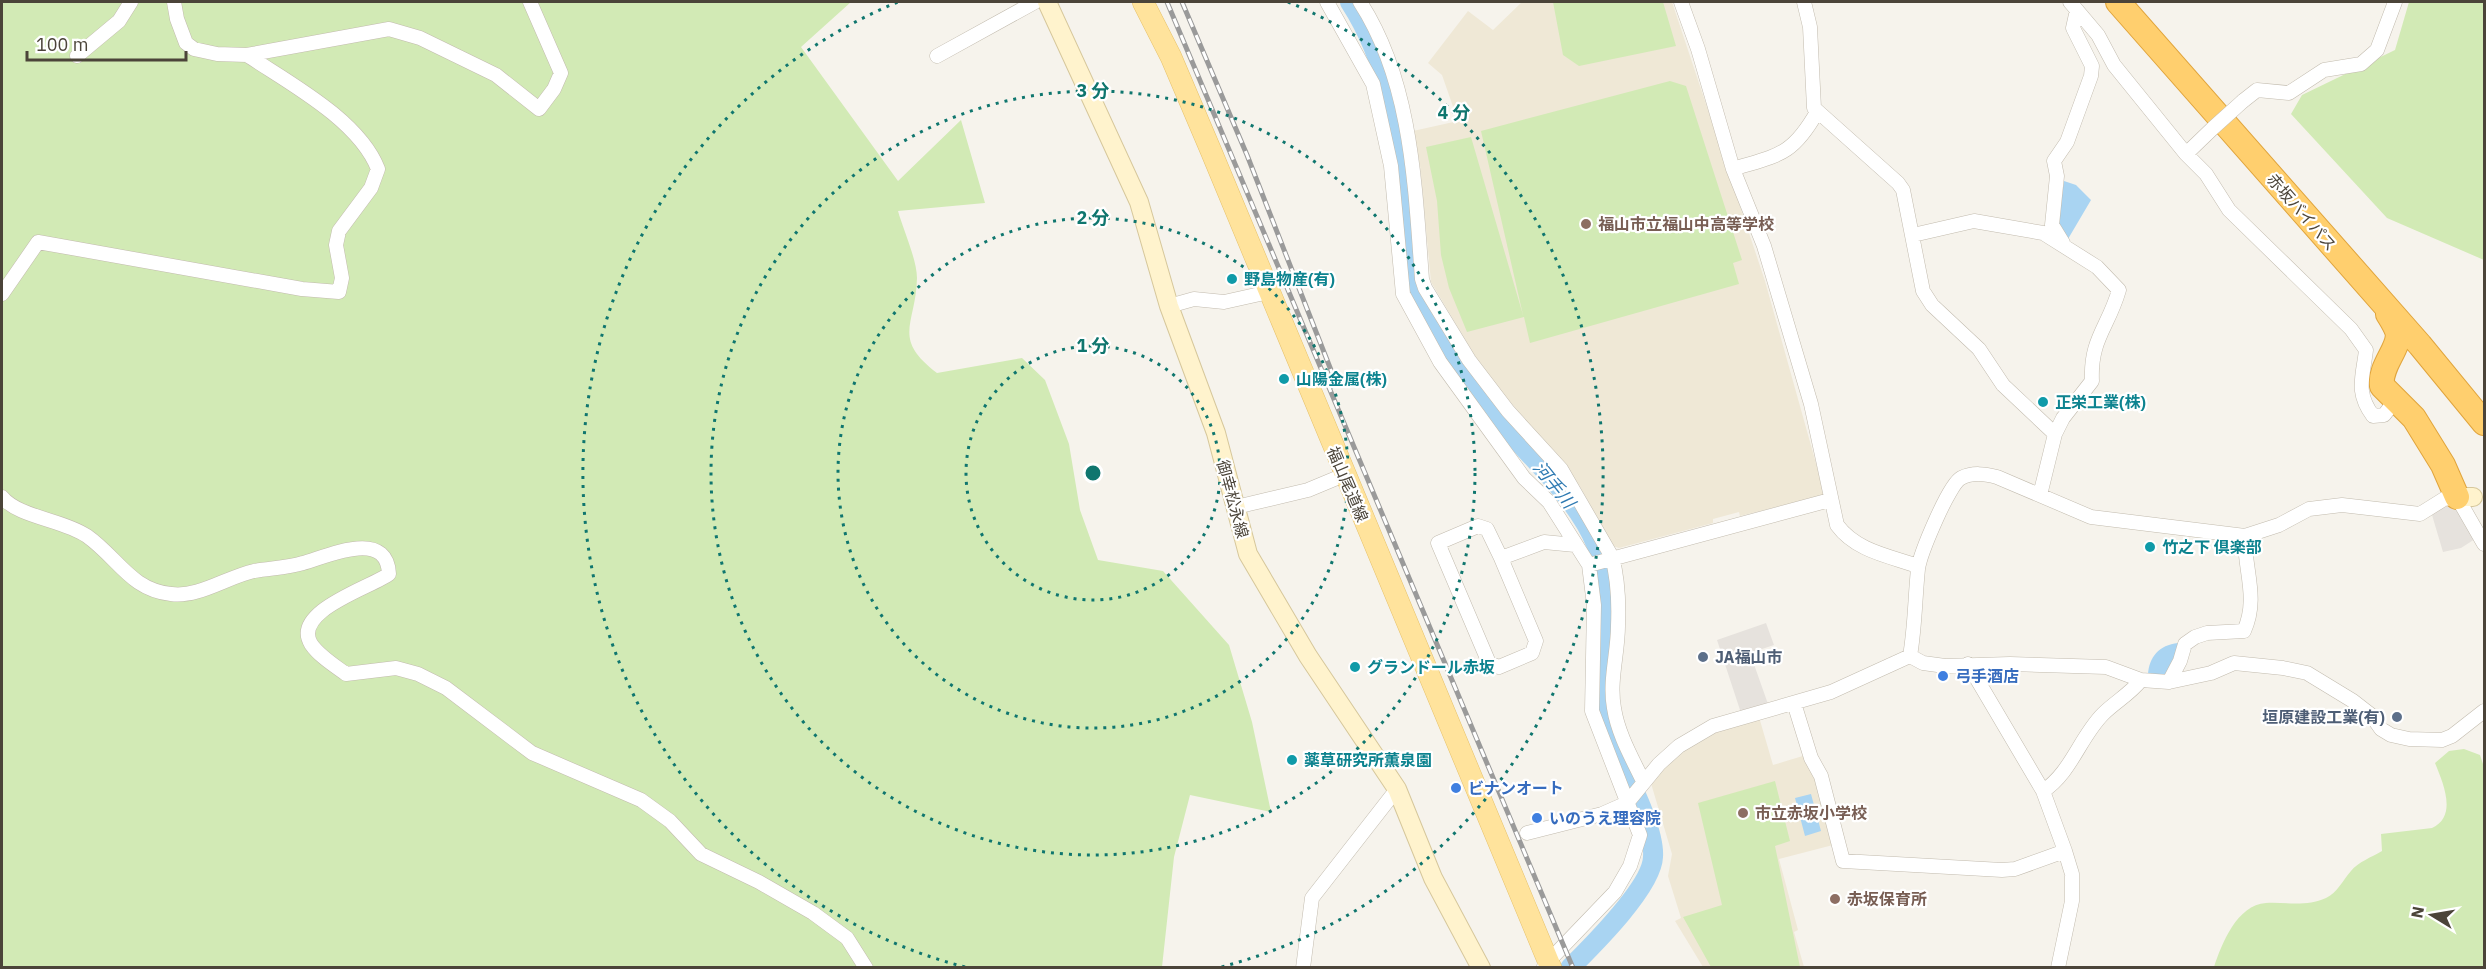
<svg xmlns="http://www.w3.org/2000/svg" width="2486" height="969" font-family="'IBM Plex Sans','Noto Sans JP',sans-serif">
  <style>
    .industrial { fill: #e6e2dd }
    .education { fill: #efe8d6 }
    .green { fill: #d2eab5 }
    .water { fill: #a9d4f2 }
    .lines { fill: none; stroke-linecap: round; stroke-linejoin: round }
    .river { stroke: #a9d4f2; stroke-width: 20 }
    .street-casing { stroke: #c2bbae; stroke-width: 15 }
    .secondary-casing { stroke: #d6c79b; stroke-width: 20 }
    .primary-casing { stroke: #e6c16a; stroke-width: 22 }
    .highway-casing { stroke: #e0a43c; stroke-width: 26 }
    .street { stroke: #fff; stroke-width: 14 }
    .secondary { stroke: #fff3cd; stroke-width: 18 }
    .primary { stroke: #ffe39c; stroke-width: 21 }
    .highway { stroke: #ffcf6e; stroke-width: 24 }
    .rail-casing { stroke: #9a9a9a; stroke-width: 5 }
    .rail { stroke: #fff; stroke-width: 3; stroke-dasharray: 9; stroke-linecap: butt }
    .street-bridge-casing { stroke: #c2bbae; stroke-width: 15; stroke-linecap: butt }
    .street-bridge { stroke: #fff; stroke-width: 14 }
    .ring { fill: none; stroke: #0f766e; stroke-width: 3; stroke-dasharray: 3 6 }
    .education-dot { fill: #8d6e63; stroke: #fff; stroke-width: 2 }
    .culture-dot { fill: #0f9aa8; stroke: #fff; stroke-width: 2 }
    .service-dot { fill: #5c6f8a; stroke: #fff; stroke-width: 2 }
    .shop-dot { fill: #3f7fe0; stroke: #fff; stroke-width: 2 }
    .labels { text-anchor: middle; stroke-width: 4.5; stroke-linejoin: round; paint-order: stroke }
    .street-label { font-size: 16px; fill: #4b4439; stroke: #fff }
    .education-label { font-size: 16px; font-weight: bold; fill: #785e54; stroke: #fff; text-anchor: start }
    .culture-label { font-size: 16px; font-weight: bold; fill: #0d838f; stroke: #fff; text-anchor: start }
    .service-label { font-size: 16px; font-weight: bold; fill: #4e5e75; stroke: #fff; text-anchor: start }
    .shop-label { font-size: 16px; font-weight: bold; fill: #366cbe; stroke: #fff; text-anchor: start }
    .water-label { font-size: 18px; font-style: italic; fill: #2e7ab2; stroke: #fff }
    .centre { fill: #0f766e; stroke: #fff; stroke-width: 3 }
    .ring-label { font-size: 18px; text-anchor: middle; font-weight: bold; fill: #0f766e; stroke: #fff; stroke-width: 4.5; stroke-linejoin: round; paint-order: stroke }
  </style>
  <rect width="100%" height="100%" fill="#f6f3ec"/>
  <path class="industrial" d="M2451,502L2475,539L2461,548L2443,552L2432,515Z
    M1766,623L1774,645L1750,653L1768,704L1741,713L1717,640Z"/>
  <path class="education" d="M1522,2H1672L1765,281L1824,492L1821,496L1740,516L1739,512L1713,519V523L1619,548L1613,546L1579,485L1482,368L1431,282L1420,166L1413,131L1458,121L1442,75L1428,63L1468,11L1493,30Z
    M1759,717L1773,765L1806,755L1817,773L1833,845L1779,859L1798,930L1794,932L1804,967H1703L1675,921L1681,918L1668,876L1672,854L1650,780L1679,753L1705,735Z"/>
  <path class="green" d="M2,2H851L801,47L898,181L961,120L985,203L898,211C903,229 917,260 917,278C916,325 891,338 937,373L1022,358L1045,380L1069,444L1080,510L1098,560L1163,571L1229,645L1252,722L1271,812L1190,795L1174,857L1162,967L2,968Z
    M1553,2H1663L1676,46L1579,66L1563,55Z
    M2409,2H2484V260L2387,218L2291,114L2302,95L2395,50Z
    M1670,81L1686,86L1742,260L1733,263L1739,284L1530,343L1524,317L1467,332L1449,288L1441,255L1437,201L1426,147L1471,137L1523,315L1481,131Z
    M2464,749L2480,755L2483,764L2484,967H2214C2222,943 2237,905 2266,903C2287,902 2306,907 2326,898C2337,893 2343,880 2351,871C2358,862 2372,857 2382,851L2381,834L2432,828C2458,816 2443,783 2435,763L2449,751Z
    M1775,781L1790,841L1775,846L1800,967H1711L1683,917L1722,905L1698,803Z"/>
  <path class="water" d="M2064,181L2076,185L2091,200L2068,239L2058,222Z
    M2178,643C2177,660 2173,666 2161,678L2148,675C2149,657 2159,645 2178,643Z
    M1811,794L1821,831L1805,836L1795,798Z"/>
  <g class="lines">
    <path class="river" d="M1350,2C1389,62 1399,133 1406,203C1409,229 1408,263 1418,288C1432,325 1468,382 1493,413C1526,454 1576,495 1596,544C1621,606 1589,661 1604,720C1612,754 1633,782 1644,815C1648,826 1654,845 1653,857C1652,887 1592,946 1570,968"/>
    <defs>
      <path id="street" d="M174,2L177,19L186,43L194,49L217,54L247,55L389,29L420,38L496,75L539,109L554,89L561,73L530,2
        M1327,2L1373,84L1391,166L1403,294L1440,362L1524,478L1549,502L1589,565L1594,605L1592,711L1640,835L1630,866L1615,892L1544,966
        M1360,2C1412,82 1415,186 1422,279L1425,288L1469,360L1508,411L1561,469L1612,557C1618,579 1619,603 1618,626C1618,653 1609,681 1614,708C1618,734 1632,758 1643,781
        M1681,2L1698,49L1733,169L1764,246L1811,404L1837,525C1856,551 1889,556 1918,566
        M1804,2L1810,27L1814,108L1898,183L1903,190L1923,291L1932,305L1979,349L2003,385L2055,434L2040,495
        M2070,2L2098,35L2114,65L2186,154L2206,174L2229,210L2351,329L2366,350C2363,377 2355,392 2373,416L2384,415L2395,401
        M77,56L119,21L131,2
        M937,56L1035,2
        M2243,101L2257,90L2289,93L2324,70L2361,64L2377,50L2395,2
        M2186,154L2213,128
        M1733,169C1778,155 1792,156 1817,112
        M1913,235L1974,221L2043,233L2097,267L2119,290C2108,328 2090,339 2092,381L2063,418L2055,434
        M2063,243L2052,225L2057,176L2054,161L2067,142L2091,76L2092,66L2073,28L2077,10
        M2,294L38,242L302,289L339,292L342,278L336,245L339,231L371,188L378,169C359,120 289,83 247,55
        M1169,306L1194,299L1224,302L1269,292
        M2,497C18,517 64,520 87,536C118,558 131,590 171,594C198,598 227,577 254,571C270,568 287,568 303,563C328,556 387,528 389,574C372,587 291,611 311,644C319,656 335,666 346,674L396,668L418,674L446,688L532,753L641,800L670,821L701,854L759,882L813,913L847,938L866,968
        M1236,507L1308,490L1344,475
        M1501,558L1487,529L1478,526L1438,543L1489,663L1499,667L1532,653L1536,641L1501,558L1544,542L1575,545
        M1589,565L1830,500
        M1910,656L1923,663L1945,666L2010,664L2106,667L2141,680L2169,682L2211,673L2234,663L2283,668L2307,673L2353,701L2371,715L2381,729L2391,735L2409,739L2442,740L2452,736L2484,711
        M1968,664L2043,791L2065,851L2072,874V901L2058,968
        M2169,682L2180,661L2185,644L2195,637L2207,633L2244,631C2259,598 2244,570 2245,536
        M1794,703L1811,758L1821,776L1843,861L2002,870L2015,869L2065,851
        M2043,791C2071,773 2080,737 2103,714C2115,702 2130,694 2141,680
        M1527,833L1602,814L1627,803L1659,764L1679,746L1713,726L1831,692L1910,656C1915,627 1915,598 1918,569C1920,554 1949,484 1961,478C1973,472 1985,474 1997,477L2091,517L2245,536L2279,525L2309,509L2342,505L2420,514L2444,499L2457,497L2484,544
        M1303,968L1312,898L1397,789"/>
      <path id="secondary" d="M1047,2L1139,202L1169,306L1216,433L1248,554L1308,656L1397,789L1433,878L1481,968
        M2457,497H2473"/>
      <path id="primary" d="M1143,2L1171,57L1211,151L1551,968"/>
      <path id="highway" d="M2118,2L2420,345L2484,423
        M2388,314C2391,319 2395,325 2397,331C2402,347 2379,365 2382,386L2414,418L2443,465L2457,497"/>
    </defs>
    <use href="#street" class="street-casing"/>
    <use href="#secondary" class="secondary-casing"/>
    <use href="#primary" class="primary-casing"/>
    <use href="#highway" class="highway-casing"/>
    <use href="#street" class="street"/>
    <use href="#secondary" class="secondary"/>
    <use href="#primary" class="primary"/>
    <use href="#highway" class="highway"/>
    <defs>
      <path id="rail" d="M1167,2L1573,968
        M1182,2L1247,155L1336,383"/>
    </defs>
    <use href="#rail" class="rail-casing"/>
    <use href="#rail" class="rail"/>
    <defs>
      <path id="street-bridge" d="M2213,128L2243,101"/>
    </defs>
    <use href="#street-bridge" class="street-bridge-casing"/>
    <use href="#street-bridge" class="street-bridge"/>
  </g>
  <g class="ring">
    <circle cx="1093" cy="473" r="127"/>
    <circle cx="1093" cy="473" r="255"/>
    <circle cx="1093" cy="473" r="382"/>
    <path d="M965 967A510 510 0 0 1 898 2M1288 2A510 510 0 0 1 1221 967"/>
  </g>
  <g class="education-dot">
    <circle cx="1586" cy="224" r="6"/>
    <circle cx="1743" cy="813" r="6"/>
    <circle cx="1835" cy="899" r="6"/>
  </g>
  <g class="culture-dot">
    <circle cx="1232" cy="279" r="6"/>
    <circle cx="1284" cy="379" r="6"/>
    <circle cx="2043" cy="402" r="6"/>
    <circle cx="2150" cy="547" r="6"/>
    <circle cx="1355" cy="667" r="6"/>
    <circle cx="1292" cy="760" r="6"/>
  </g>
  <g class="service-dot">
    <circle cx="1703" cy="657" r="6"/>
    <circle cx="2397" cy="717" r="6"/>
  </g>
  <g class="shop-dot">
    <circle cx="1943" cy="676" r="6"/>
    <circle cx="1456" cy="788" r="6"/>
    <circle cx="1537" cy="818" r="6"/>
  </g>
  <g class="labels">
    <g class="street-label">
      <text transform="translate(2302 212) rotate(49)" y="6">赤坂バイパス</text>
      <text transform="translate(1348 484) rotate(67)" y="6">福山尾道線</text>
      <text transform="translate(1233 499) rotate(75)" y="6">御幸松永線</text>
    </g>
    <g class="education-label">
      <text x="1598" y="230">福山市立福山中高等学校</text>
      <text x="1755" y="819">市立赤坂小学校</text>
      <text x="1847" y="905">赤坂保育所</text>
    </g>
    <g class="culture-label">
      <text x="1244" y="285">野島物産(有)</text>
      <text x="1296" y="385">山陽金属(株)</text>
      <text x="2055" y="408">正栄工業(株)</text>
      <text x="2162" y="553">竹之下 倶楽部</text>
      <text x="1367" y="673">グランドール赤坂</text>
      <text x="1304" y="766">薬草研究所薫泉園</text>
    </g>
    <g class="service-label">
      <text x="1715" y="663">JA福山市</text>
      <text x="2385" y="723" text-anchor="end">垣原建設工業(有)</text>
    </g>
    <g class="shop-label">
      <text x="1955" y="682">弓手酒店</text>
      <text x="1468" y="794">ビナンオート</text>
      <text x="1549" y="824">いのうえ理容院</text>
    </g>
    <g class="water-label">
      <text transform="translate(1554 485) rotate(51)" y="6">河手川</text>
    </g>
  </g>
  <circle cx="1093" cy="473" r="9" class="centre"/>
  <g class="ring-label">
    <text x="1093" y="97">3 分</text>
    <text x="1454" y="119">4 分</text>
    <text x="1093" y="224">2 分</text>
    <text x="1093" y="352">1 分</text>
  </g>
  <rect width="2486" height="969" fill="none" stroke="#4b4439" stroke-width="6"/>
  <g transform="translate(2432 915) rotate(281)" stroke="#ffffff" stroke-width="4.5" paint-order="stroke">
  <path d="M0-4.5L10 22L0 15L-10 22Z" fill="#4b4439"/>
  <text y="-9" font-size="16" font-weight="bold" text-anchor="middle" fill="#4b4439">N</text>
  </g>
  <path d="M27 51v9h159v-9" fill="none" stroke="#4b4439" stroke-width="3"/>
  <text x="36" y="51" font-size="18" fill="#4b4439" stroke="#ffffff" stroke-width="4.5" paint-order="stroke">100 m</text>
</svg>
